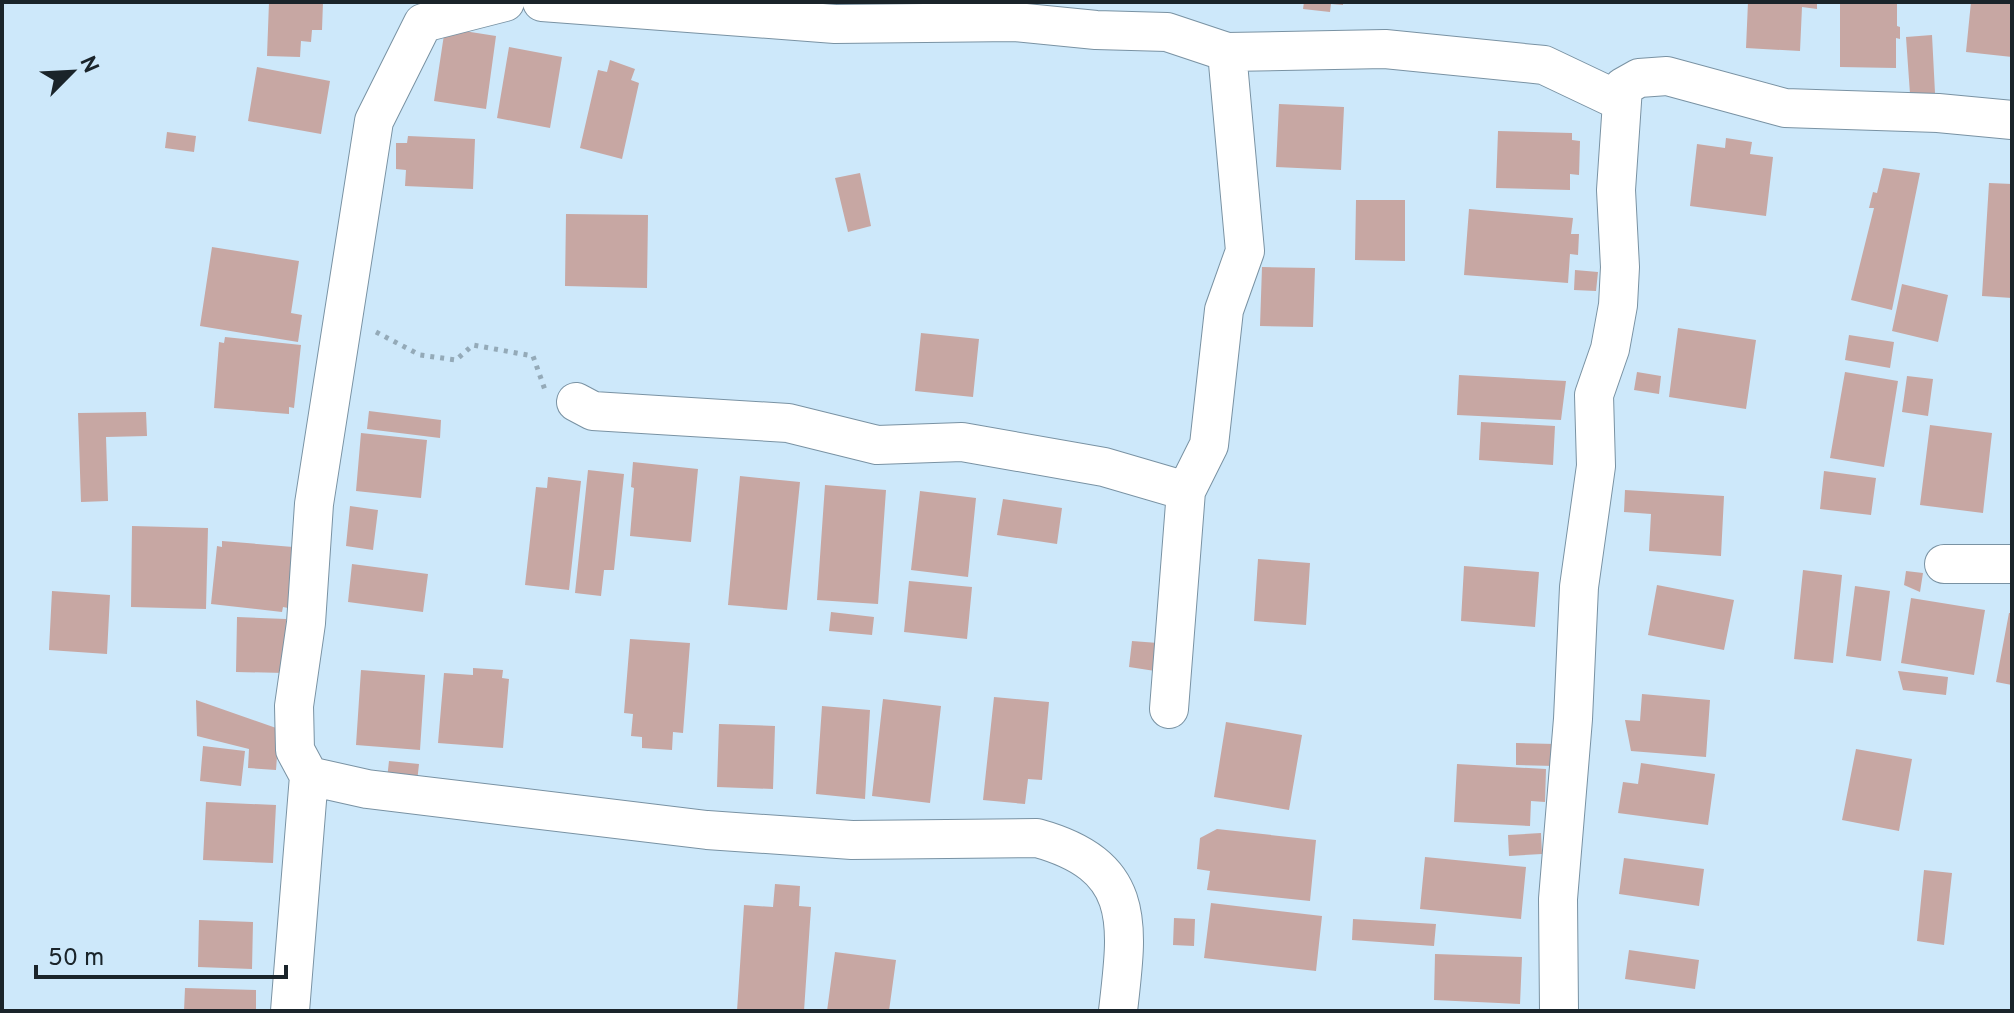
<svg xmlns="http://www.w3.org/2000/svg" width="2014" height="1013" font-family="Overpass,sans-serif">
  <style>
    .building { fill: #c7a7a3 }
    .lines { fill: none; stroke-linecap: round; stroke-linejoin: round }
    .street-casing { stroke: #7992a3; stroke-width: 40 }
    .path { stroke: #94aab8; stroke-width: 5; stroke-dasharray: 4 6; stroke-linecap: butt }
    .street { stroke: #fff; stroke-width: 38 }
  </style>
  <rect width="100%" height="100%" fill="#cde8fa"/>
  <path class="building" d="M269,2H323L322,30H312L311,42L301,41L300,57L267,56Z
    M1304,2H1343V5L1331,4L1330,12L1303,9Z
    M1748,2H1817V9L1802,7L1800,51L1746,48Z
    M1840,2H1897V26L1900,27V39L1896,38V68L1840,67Z
    M1971,2H2012V57L1966,52Z
    M445,28L496,36L486,109L434,101Z
    M1932,35L1935,93L1910,94L1906,37Z
    M509,47L562,57L550,128L497,118Z
    M610,60L635,69L631,80L639,83L622,159L580,148L598,70L607,72Z
    M257,67L330,81L321,134L248,121Z
    M1279,104L1344,107L1341,170L1276,167Z
    M1498,131L1572,133V140L1580,141L1579,175L1570,174V190L1496,188Z
    M167,132L196,136L194,152L165,148Z
    M408,136L475,139L473,189L405,186L406,170L396,169V143H407Z
    M1726,138L1752,142L1750,154L1773,157L1766,216L1690,206L1697,144L1725,148Z
    M1883,168L1920,173L1892,310L1851,300L1874,208H1869L1873,192L1877,193Z
    M860,173L871,226L848,232L835,178Z
    M1989,183L2012,184V298L1982,296Z
    M1356,200H1405V261L1355,260Z
    M1469,209L1573,218L1571,234H1579L1578,255L1570,254L1568,283L1464,275Z
    M566,214L648,215L647,288L565,286Z
    M212,247L299,261L291,313L302,315L298,342L200,326Z
    M1262,267L1315,268L1313,327L1260,326Z
    M1575,270L1598,272L1596,291L1574,290Z
    M1902,284L1948,295L1938,342L1892,331Z
    M1678,328L1756,340L1746,409L1669,397Z
    M921,333L979,339L973,397L915,391Z
    M1849,335L1894,342L1890,368L1845,360Z
    M225,337L301,345L294,408L289,407V414L214,408L219,342L224,343Z
    M1637,372L1661,376L1659,394L1634,390Z
    M1845,372L1898,381L1884,467L1830,458Z
    M1459,375L1566,381L1561,420L1457,415Z
    M1907,376L1933,379L1928,416L1902,412Z
    M369,411L441,420L440,438L367,429Z
    M146,412L147,436L106,437L108,501L81,502L78,413Z
    M1481,422L1555,426L1553,465L1479,460Z
    M1930,425L1992,433L1983,513L1920,505Z
    M361,433L427,440L421,498L356,491Z
    M633,462L698,469L691,542L630,536L634,488L631,487Z
    M588,470L624,474L614,570H604L601,596L575,593Z
    M1824,471L1876,478L1871,515L1820,509Z
    M740,476L800,482L787,610L728,605Z
    M548,477L581,481L569,590L525,585L536,487L547,488Z
    M825,485L886,490L878,604L817,600Z
    M1625,490L1724,496L1721,556L1649,551L1651,514L1624,512Z
    M920,491L976,498L968,577L911,570Z
    M1003,499L1062,508L1057,544L997,535Z
    M350,506L378,510L373,550L346,546Z
    M132,526L208,528L206,609L131,607Z
    M222,541L293,547L288,608L283,607L282,612L211,604L217,546L222,547Z
    M1258,559L1310,563L1306,625L1254,621Z
    M352,564L428,574L423,612L348,602Z
    M1464,566L1539,572L1535,627L1461,621Z
    M1803,570L1842,575L1833,663L1794,659Z
    M1906,571L1923,573L1920,592L1904,585Z
    M909,581L972,587L967,639L904,632Z
    M1657,585L1734,600L1724,650L1648,635Z
    M1855,586L1890,591L1881,661L1846,656Z
    M52,591L110,595L107,654L49,650Z
    M1911,598L1985,610L1974,675L1901,663Z
    M831,612L874,617L872,635L829,631Z
    M2009,613H2012V685L1996,682Z
    M237,617L286,619L285,673L236,672Z
    M630,639L690,643L683,733L673,732L672,750L642,748V737L631,736L633,714L624,713Z
    M1132,641L1158,643L1155,671L1129,667Z
    M473,668L503,670L502,678L509,679L503,748L438,743L444,673L473,675Z
    M361,670L425,675L420,750L356,745Z
    M1898,671L1948,677L1946,695L1903,690Z
    M1642,694L1710,700L1706,757L1631,751L1625,720L1640,721Z
    M994,697L1049,702L1042,780L1028,779L1025,804L983,800Z
    M883,699L941,706L930,803L872,796Z
    M196,700L279,729L276,770L248,768L249,749L197,736Z
    M822,706L870,710L865,799L816,794Z
    M1226,722L1302,735L1289,810L1214,797Z
    M719,724L775,726L773,789L717,787Z
    M1516,743L1555,744V766L1516,765Z
    M203,746L245,751L241,786L200,781Z
    M1856,749L1912,759L1899,831L1842,820Z
    M389,761L419,764L417,782L387,779Z
    M1641,763L1715,774L1708,825L1618,813L1623,782L1638,784Z
    M1457,764L1546,769L1545,802L1531,801L1530,826L1454,822Z
    M206,802L276,805L273,863L203,860Z
    M1217,829L1316,840L1310,901L1207,890L1210,871L1197,869L1200,838Z
    M1541,833L1542,854L1509,856L1508,835Z
    M1425,857L1526,867L1521,919L1420,909Z
    M1624,858L1704,869L1699,906L1619,894Z
    M1924,870L1952,873L1944,945L1917,941Z
    M775,884L800,886L799,906L811,907L804,1011H737L744,905L773,907Z
    M1211,903L1322,916L1316,971L1204,958Z
    M1174,918L1195,919L1194,946L1173,945Z
    M1353,919L1436,924L1434,946L1352,940Z
    M199,920L253,922L252,969L198,967Z
    M1629,950L1699,960L1695,989L1625,979Z
    M835,952L896,960L889,1011H827Z
    M1435,954L1522,957L1520,1004L1434,1000Z
    M185,988L256,990V1011H184Z"/>
  <g class="lines">
    <defs>
      <path id="street" d="M505,2L423,23L374,121L314,504L306,623L294,706L295,750L309,776L367,789L707,830L852,840L1037,838C1138,866 1128,924 1118,1011
        M542,2L835,24L1015,22L1096,30L1167,32L1227,52L1385,49L1544,65L1622,102L1623,87L1639,78L1667,76L1785,108L1938,113L2012,120
        M576,402L593,411L788,423L877,445L962,442L1104,467L1186,491
        M1944,564H2012
        M1169,709L1186,491L1209,445L1224,310L1245,251L1227,52
        M290,1011L309,776
        M1559,1011L1558,899L1573,719L1579,587L1596,466L1594,395L1610,349L1618,305L1620,267L1616,190L1622,102"/>
    </defs>
    <use href="#street" class="street-casing"/>
    <path class="path" d="M376,332L420,355L456,360L473,345L533,356L545,390"/>
    <use href="#street" class="street"/>
  </g>
  <rect width="2014" height="1013" fill="none" stroke="#1a242a" stroke-width="8"/>
  <g transform="translate(72 72) rotate(66)" stroke="#cde8fa" stroke-width="6" paint-order="stroke">
  <path d="M0-6L14 30L0 20L-14 30Z" fill="#1a242a"/>
  <text y="-12" font-size="22" font-weight="bold" text-anchor="middle" fill="#1a242a">N</text>
  </g>
  <path d="M36 965v12h250v-12" fill="none" stroke="#1a242a" stroke-width="4"/>
  <text x="48" y="965" font-size="24" fill="#1a242a" stroke="#cde8fa" stroke-width="6" paint-order="stroke">50 m</text>
</svg>
